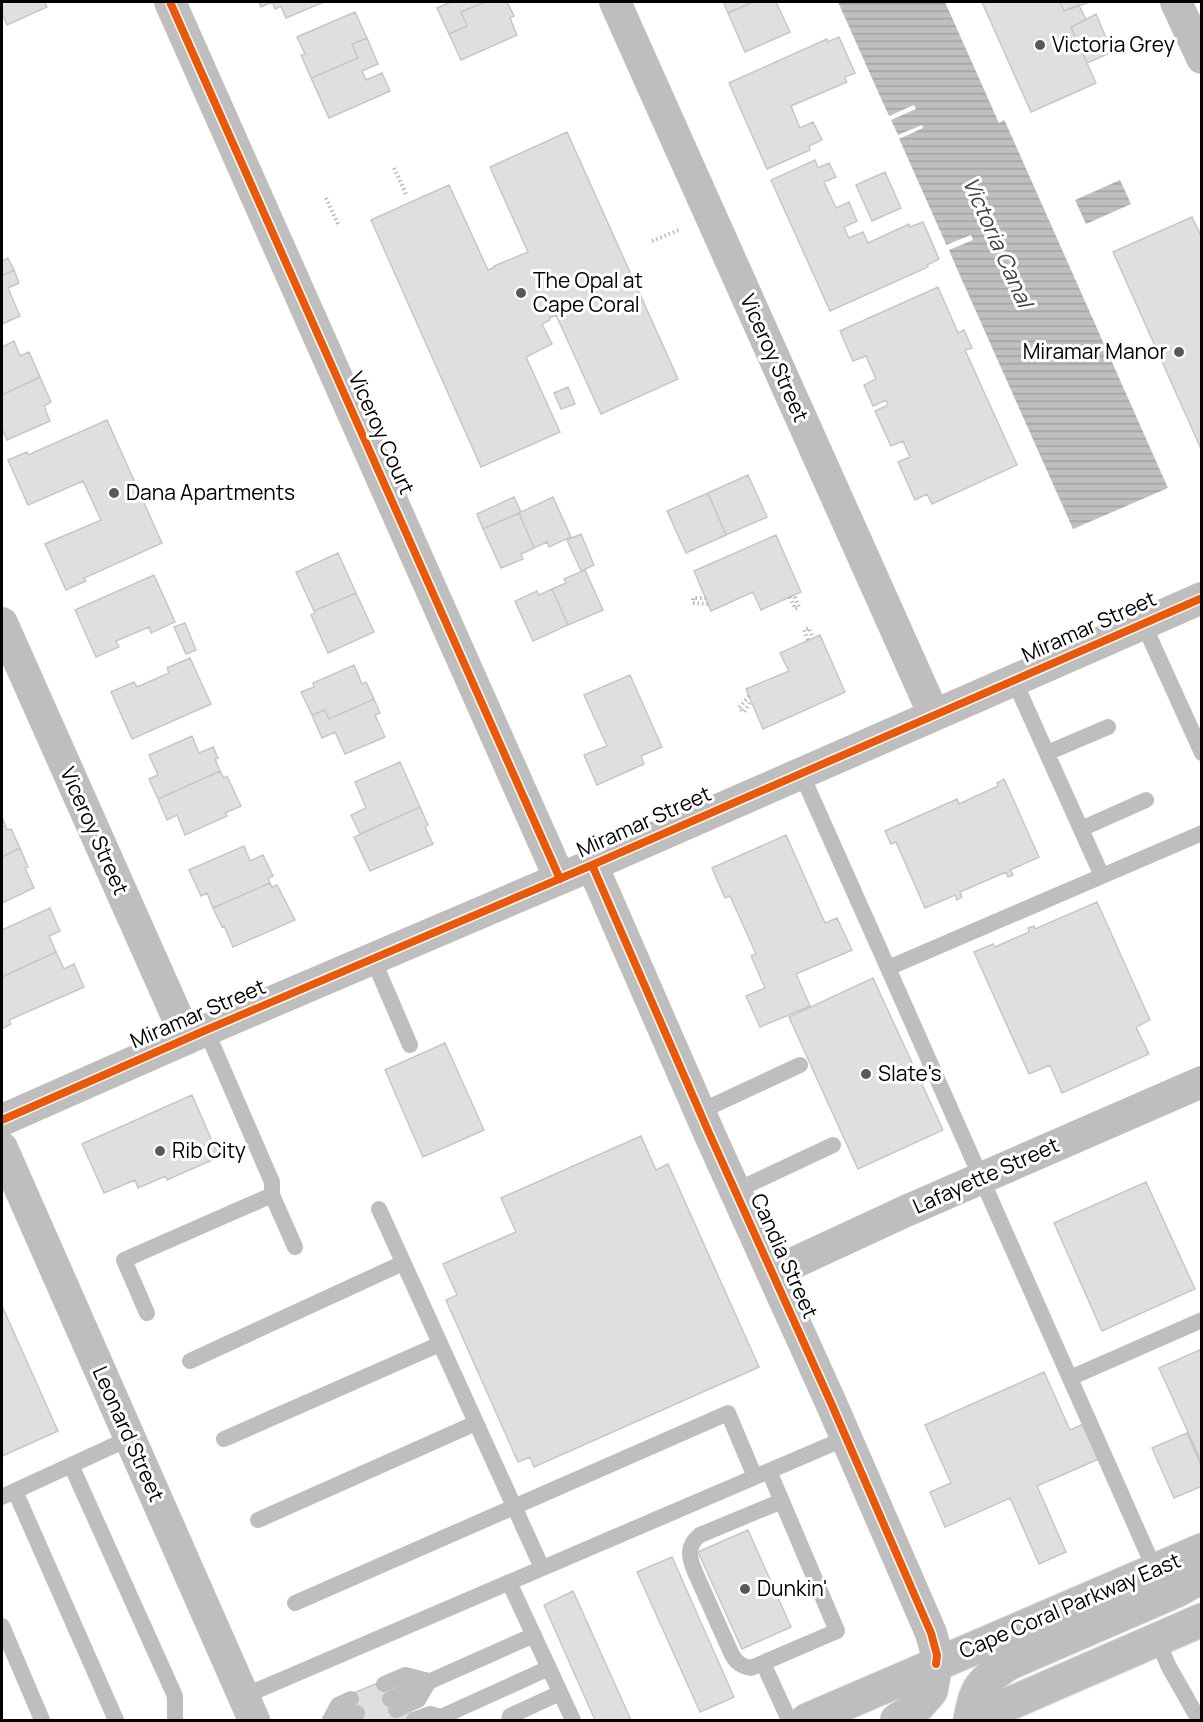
<svg xmlns="http://www.w3.org/2000/svg" width="1203" height="1722" font-family="Manrope,sans-serif">
  <style>
    .water { fill: url(#water-rules) }
    .pier { fill: #fff }
    .building { fill: #dfdfdf; stroke: #c7c7c7; stroke-width: 1.5 }
    .lines { fill: none; stroke-linecap: round; stroke-linejoin: round }
    .primary-casing { stroke: #dbdbdb; stroke-width: 35 }
    .path { stroke: #b9b9b9; stroke-width: 4; stroke-dasharray: 1.5 3; stroke-linecap: butt }
    .service { stroke: #bebebe; stroke-width: 16 }
    .minor { stroke: #bebebe; stroke-width: 32 }
    .primary { stroke: #bebebe; stroke-width: 33 }
    .cycleway-casing { stroke: #fff; stroke-width: 11 }
    .cycleway { stroke: #e8590c; stroke-width: 8 }
    .poi-dot { fill: #595959; stroke: #fff; stroke-width: 2 }
    .labels { text-anchor: middle; stroke-width: 6; stroke-linejoin: round; paint-order: stroke }
    .poi-label { font-size: 21px; fill: #000; stroke: #fff; text-anchor: start }
    .street-label { font-size: 21px; fill: #000; stroke: #fff }
    .water-label { font-size: 22px; font-style: italic; fill: #444; stroke: #fff }
  </style>
  <defs>
    <pattern id="water-rules" width="6" height="5" patternUnits="userSpaceOnUse" patternTransform="scale(1.5)"><rect width="6" height="5" fill="#bfbfbf"/><path d="M0 2.5h6" fill="none" stroke="#a2a2a2"/></pattern>
  </defs>
  <rect width="100%" height="100%" fill="#fff"/>
  <path class="water" d="M838,2H952L1168,488L1073,529Z
    M1120,180L1131,204L1086,224L1075,200Z"/>
  <path class="pier" d="M945,2H956L1008,121L1006,122L1004,120L999,123Z
    M880,97L889,116L914,105L916,109L891,120L898,135L922,125L923,128L899,139L946,245L971,235L973,240L949,250L955,265L952,266L878,98Z"/>
  <path class="building" d="M2,2H44L47,7L7,25L2,13Z
    M259,2H324L286,18L281,6L275,9L272,2L261,7Z
    M451,2H485L461,12L467,26L449,34L437,8Z
    M485,2H507L514,16L510,18L517,35L461,60L449,34L467,26L461,12Z
    M723,2H753L728,13Z
    M753,2H776L790,32L745,52L728,13Z
    M982,2H1060L1064,11L1079,5L1086,20L1071,27L1096,83L1031,112Z
    M1060,2H1090L1064,11Z
    M355,12L367,38L352,44L358,58L311,78L301,55L305,54L297,37Z
    M1096,14L1112,52L1087,63L1071,27Z
    M839,37L855,73L845,77L847,82L791,106L800,128L813,122L822,140L809,146L810,150L767,169L729,83L827,39L828,42Z
    M367,38L378,64L362,71L366,80L382,73L390,91L329,118L311,78L358,58L352,44Z
    M567,132L678,379L601,414L556,315L549,318L550,320L542,324L552,344L526,357L560,432L481,467L371,220L449,185L488,270L495,267L494,266L528,252L490,167Z
    M815,160L818,168L829,163L836,177L824,182L836,208L849,202L857,221L844,227L849,238L863,232L868,243L909,224L910,227L923,222L939,259L927,265L928,267L830,311L771,180Z
    M885,172L901,208L872,221L856,185Z
    M1192,217L1202,238V451L1113,252Z
    M8,258L14,270L2,276V261Z
    M14,270L19,283L8,288L20,316L2,324V276Z
    M938,287L958,333L964,330L972,348L965,350L1017,465L932,504L927,494L915,500L898,462L910,457L903,441L891,446L875,411L888,405L886,400L873,406L864,385L876,379L866,356L853,361L840,331Z
    M14,341L20,356L29,352L40,377L2,395V347Z
    M40,377L51,402L44,406L50,421L7,440L2,429V395Z
    M568,387L575,404L561,409L554,393Z
    M107,420L162,543L84,578L86,581L66,590L45,544L101,520L83,481L28,505L8,460L27,452L28,455Z
    M748,475L767,517L726,535L708,493Z
    M708,493L726,535L686,553L667,511Z
    M514,497L521,512L483,529L477,514Z
    M553,497L571,537L549,547L547,542L534,548L519,513Z
    M519,513L534,548L521,554L523,559L501,568L483,529Z
    M581,534L594,565L581,571L567,540Z
    M776,535L801,592L761,610L753,592L711,611L694,571Z
    M338,553L356,593L314,611L296,572Z
    M585,570L603,610L568,625L552,589L566,583L564,579Z
    M154,575L175,622L151,633L149,627L116,641L119,647L96,657L75,610Z
    M552,589L568,625L533,641L515,601L537,591L539,595Z
    M356,593L374,632L328,653L311,615L315,613L314,611Z
    M185,623L196,650L186,654L174,627Z
    M820,635L845,692L763,729L746,689L789,671L780,653Z
    M190,658L211,704L132,739L111,692L134,682L137,687L169,673L167,668Z
    M354,665L362,684L366,682L374,699L329,719L325,710L312,715L301,692L314,687L313,683Z
    M630,675L662,747L641,756L644,764L597,785L584,755L607,746L584,695Z
    M374,699L380,713L375,715L385,737L345,754L335,732L322,738L312,715L325,710L329,719Z
    M192,736L199,753L213,747L218,758L215,759L220,771L158,799L149,779L158,775L149,755Z
    M400,762L420,807L360,834L351,815L366,808L355,782Z
    M220,771L224,778L227,776L241,806L225,813L227,816L185,835L177,815L167,820L158,799Z
    M1004,779L1039,857L1010,870L1013,875L1008,877L1006,872L960,892L962,897L957,900L955,895L925,908L896,842L891,844L885,831L957,799L959,804L998,786L997,783Z
    M420,807L428,825L425,827L433,844L370,871L354,837Z
    M2,817L7,830L11,829L20,848L2,857Z
    M786,835L825,923L837,918L852,950L796,974L810,1006L760,1027L746,996L765,988L751,956L756,954L730,896L725,898L712,868Z
    M244,846L250,861L263,855L273,876L268,878L270,883L213,908L207,893L201,896L189,870Z
    M20,848L28,867L25,868L34,888L2,903V857Z
    M270,883L272,887L277,885L295,920L233,947L224,926L222,927L213,908Z
    M1097,902L1150,1020L1136,1027L1149,1054L1062,1093L1050,1065L1029,1074L974,952L993,944L995,947L1029,932L1028,928L1034,926L1035,929Z
    M50,908L60,931L49,936L56,952L2,977V930Z
    M56,952L64,969L74,964L84,987L9,1020L11,1024L2,1029V977Z
    M873,978L943,1130L858,1169L789,1017Z
    M445,1043L484,1130L423,1157L385,1070Z
    M192,1095L219,1157L167,1180L166,1176L138,1188L135,1180L104,1193L82,1144Z
    M641,1136L656,1170L668,1164L759,1367L534,1467L530,1457L518,1462L446,1300L457,1295L443,1264L516,1232L501,1198Z
    M1146,1182L1195,1289L1102,1331L1054,1223Z
    M2,1306L58,1431L2,1456Z
    M1202,1349V1463L1159,1368Z
    M1044,1372L1070,1430L1086,1423L1101,1458L1037,1486L1066,1552L1039,1564L1010,1498L945,1527L930,1492L951,1483L925,1425Z
    M1187,1433L1202,1467V1486L1174,1498L1152,1448Z
    M748,1530L791,1627L742,1649L698,1552Z
    M672,1557L734,1697L700,1712L637,1572Z
    M573,1591L631,1720H595L544,1605Z
    M383,1681L410,1710L415,1720H360L349,1695Z"/>
  <g class="lines">
    <defs>
      <path id="primary" d="M807,1720L1202,1550
        M897,1720L918,1706L931,1691L936,1664
        M970,1720C976,1687 980,1683 1008,1664L1176,1591L1202,1577
        M972,1720L1202,1620"/>
    </defs>
    <use href="#primary" class="primary-casing"/>
    <path class="path" d="M394,168L406,194
      M326,198L338,224
      M652,241L679,230
      M790,597L795,609L799,607L794,595
      M706,598H693V603L709,604
      M808,640L804,630L809,628L813,638
      M749,696L739,708L744,712L751,701"/>
    <path class="service" d="M1143,623L1202,753
      M1014,680L1102,876
      M1047,753L1108,727
      M801,773L888,968
      M1081,829L1146,800
      M373,959L410,1045
      M699,1112L800,1065
      M735,1191L833,1145
      M272,1195L295,1247
      M379,1209L542,1568
      M147,1313L124,1260L272,1195V1182L206,1030
      M190,1361L403,1263
      M1070,1378L1202,1320
      M224,1439L440,1344
      M71,1465L175,1696V1720
      M769,1471L837,1631L751,1668C741,1666 737,1663 732,1655L695,1572C689,1558 686,1546 700,1535L782,1501
      M15,1491L116,1720
      M2,1497L130,1438
      M258,1520L476,1423
      M1155,1570L888,968L1202,833
      M509,1582L573,1720
      M295,1603L728,1413L755,1477
      M2,1626L42,1720
      M1157,1640L1169,1667L1199,1720
      M763,1663L789,1720
      M384,1684L405,1675L429,1681
      M244,1696L846,1438
      M390,1699L534,1635
      M396,1710L418,1700L429,1681
      M330,1720L338,1705L351,1699
      M339,1720L357,1713
      M414,1720L430,1714L441,1717
      M439,1720L441,1717L549,1668
      M509,1720L510,1716L560,1693"/>
    <path class="minor" d="M170,2L560,879
      M615,2L934,715
      M1176,2L1202,58
      M2,623L187,1039
      M592,865L709,1133L831,1403L931,1633L937,1655L936,1664
      M2,1120L206,1030L592,865L1202,598
      M2,1148L254,1720
      M772,1273L906,1211L1202,1082"/>
    <use href="#primary" class="primary"/>
    <defs>
      <path id="cycleway" d="M170,2L560,879
        M592,865L709,1133L831,1403L931,1633L937,1655L936,1664
        M2,1120L206,1030L592,865L1202,598"/>
    </defs>
    <use href="#cycleway" class="cycleway-casing"/>
    <use href="#cycleway" class="cycleway"/>
  </g>
  <g class="poi-dot">
    <circle cx="1040" cy="45" r="6"/>
    <circle cx="521" cy="293" r="6"/>
    <circle cx="1179" cy="352" r="6"/>
    <circle cx="114" cy="493" r="6"/>
    <circle cx="866" cy="1074" r="6"/>
    <circle cx="160" cy="1151" r="6"/>
    <circle cx="745" cy="1589" r="6"/>
  </g>
  <g class="labels">
    <g class="poi-label">
      <text x="1052" y="52">Victoria Grey</text>
      <text x="533" y="288">The Opal at<tspan x="533" dy="24">Cape Coral</tspan></text>
      <text x="1167" y="359" text-anchor="end">Miramar Manor</text>
      <text x="126" y="500">Dana Apartments</text>
      <text x="878" y="1081">Slate's</text>
      <text x="172" y="1158">Rib City</text>
      <text x="757" y="1596">Dunkin'</text>
    </g>
    <g class="street-label">
      <text transform="translate(774 358) rotate(66)" y="7">Viceroy Street</text>
      <text transform="translate(381 433) rotate(66)" y="7">Viceroy Court</text>
      <text transform="translate(1089 627) rotate(-24)" y="7">Miramar Street</text>
      <text transform="translate(644 822) rotate(-24)" y="7">Miramar Street</text>
      <text transform="translate(94 831) rotate(66)" y="7">Viceroy Street</text>
      <text transform="translate(198 1014) rotate(-23)" y="7">Miramar Street</text>
      <text transform="translate(986 1176) rotate(-24)" y="7">Lafayette Street</text>
      <text transform="translate(784 1256) rotate(66)" y="7">Candia Street</text>
      <text transform="translate(128 1434) rotate(66)" y="7">Leonard Street</text>
      <text transform="translate(1070 1606) rotate(-23)" y="7">Cape Coral Parkway East</text>
    </g>
    <g class="water-label">
      <text transform="translate(998 242) rotate(66)" y="8">Victoria Canal</text>
    </g>
  </g>
  <rect width="1203" height="1722" fill="none" stroke="#000000" stroke-width="6"/>
</svg>
